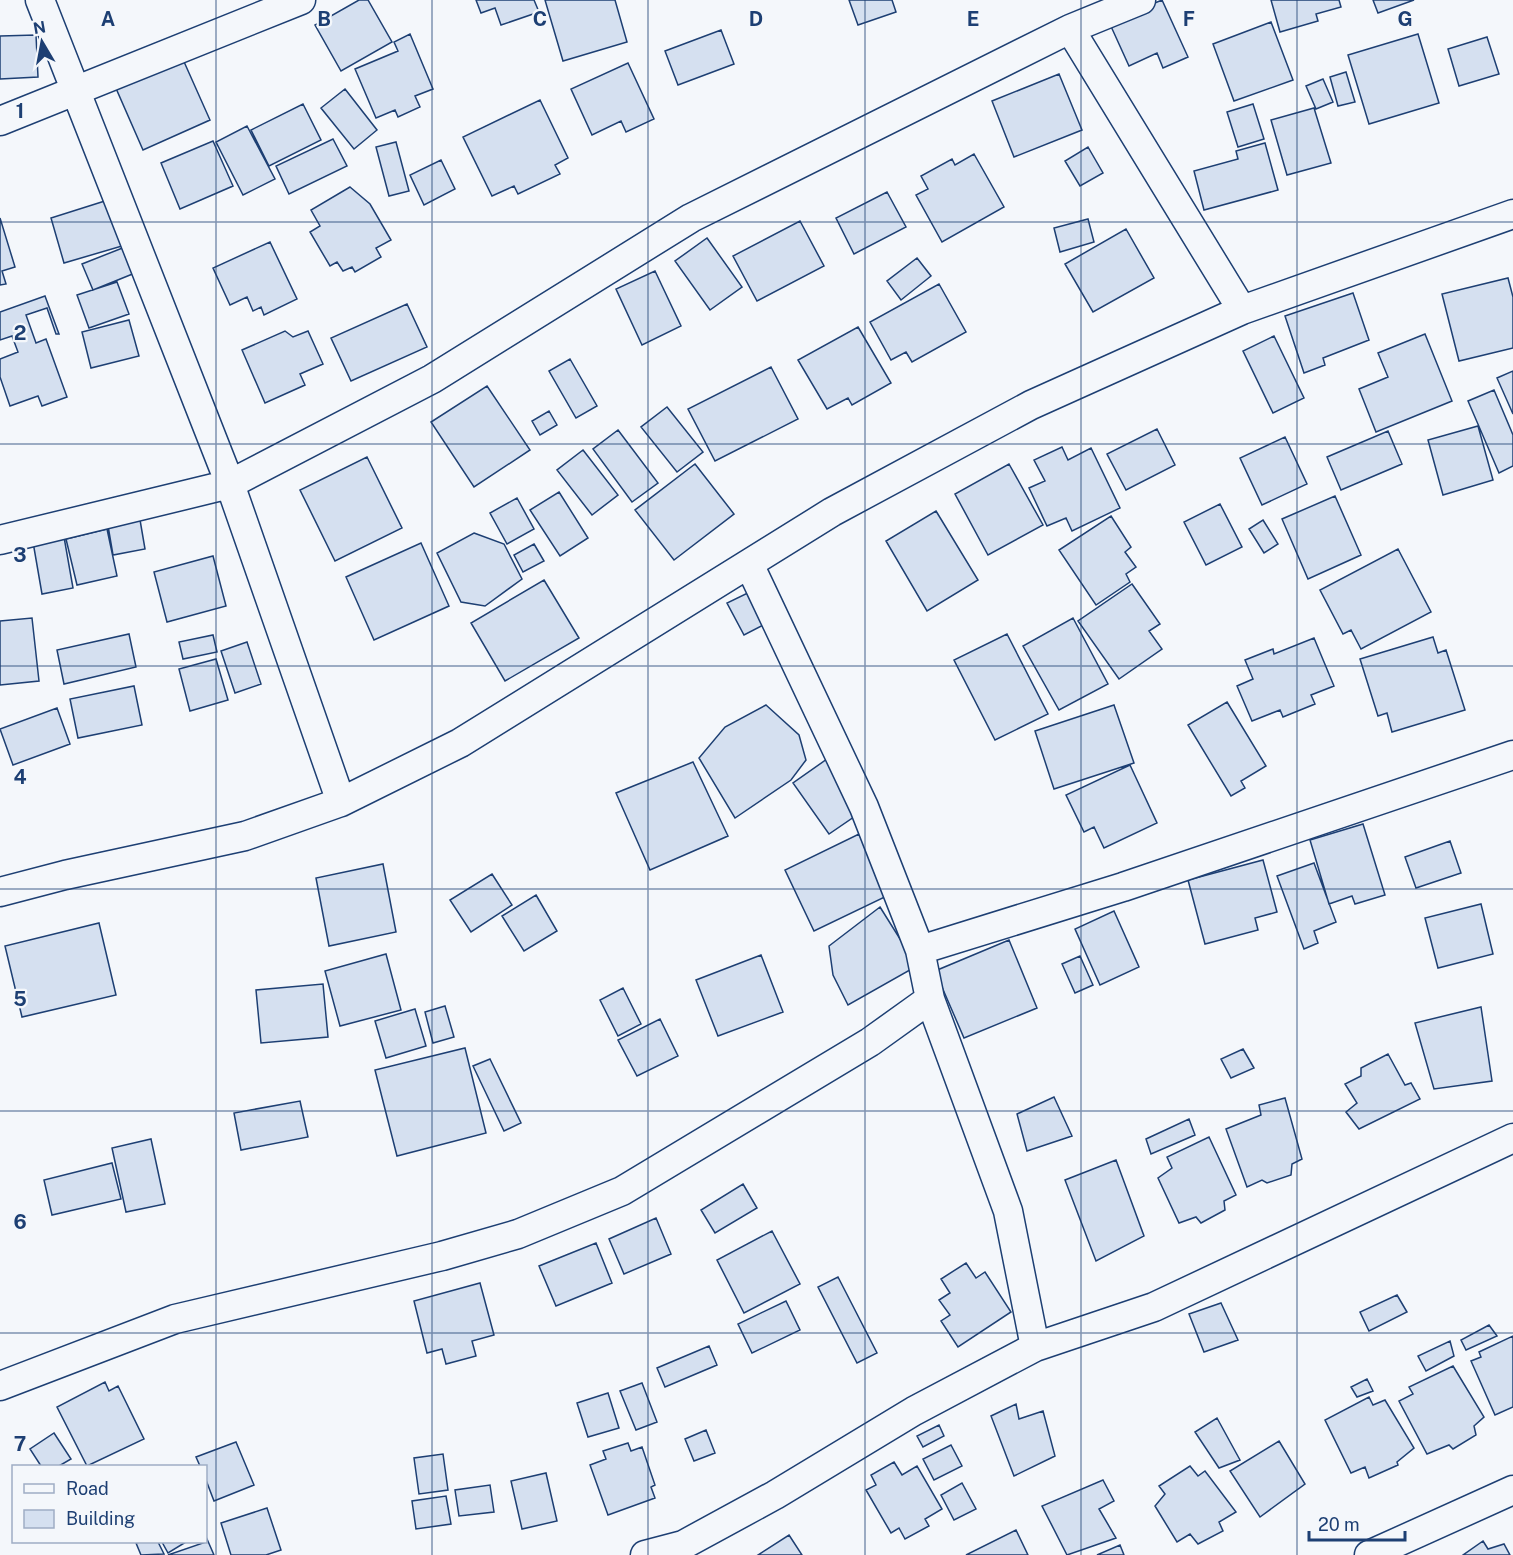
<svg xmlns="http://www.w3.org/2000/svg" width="1513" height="1555" font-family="'Public Sans',sans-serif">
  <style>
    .building { fill: #d5e0f0; stroke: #1d3f73; stroke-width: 1.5 }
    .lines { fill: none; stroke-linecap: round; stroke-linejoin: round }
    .street-casing { stroke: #1d3f73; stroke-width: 31 }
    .street { stroke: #f4f7fb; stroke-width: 28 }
    .grid { fill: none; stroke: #1d3f73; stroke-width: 1.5; stroke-opacity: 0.55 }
    .grid-label { font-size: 20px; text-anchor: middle; font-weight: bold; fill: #1d3f73; stroke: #f4f7fb; stroke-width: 4.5; stroke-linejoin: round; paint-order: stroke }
  </style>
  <rect width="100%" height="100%" fill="#f4f7fb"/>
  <path class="building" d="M359,0H368L392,42L341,71L315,25Z
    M476,0H534L539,12L501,25L495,8L481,13Z
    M545,0H615L627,42L563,61Z
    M849,0H892L896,12L858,25Z
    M1162,0L1188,57L1163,68L1157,53L1129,66L1109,22Z
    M1271,0H1339L1341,7L1316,14L1318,21L1280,32Z
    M1373,0H1414L1378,13Z
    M1271,22L1293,80L1234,101L1213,44Z
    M721,30L734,64L678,85L665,51Z
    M410,34L433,89L415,96L420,107L398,117L395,110L376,118L355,69L398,51L394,42Z
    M1418,34L1439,103L1369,124L1348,55Z
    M36,35L38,77L0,79V36Z
    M1487,37L1499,74L1459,86L1448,49Z
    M181,55L210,120L143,150L115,86Z
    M628,63L654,119L626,132L621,121L592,135L571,89Z
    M1346,72L1355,102L1338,106L1330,77Z
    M1059,74L1082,130L1014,157L992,101Z
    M1323,79L1333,102L1316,109L1306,86Z
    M345,89L377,130L354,149L321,108Z
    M540,100L568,158L555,165L560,174L518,194L514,186L492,196L463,137Z
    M303,104L321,140L269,166L251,130Z
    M1253,104L1264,139L1238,147L1227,112Z
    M1314,108L1331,163L1287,175L1271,120Z
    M247,126L275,179L243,195L216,142Z
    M333,139L347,166L289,194L276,166Z
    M213,141L233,186L180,209L161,163Z
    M396,142L409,191L389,196L376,147Z
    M1265,143L1278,190L1204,210L1194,171L1238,159L1236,151Z
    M1088,147L1103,173L1080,186L1065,161Z
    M974,154L1004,207L942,242L916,195L928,189L921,176L952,159L955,165Z
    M441,160L455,189L424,205L410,175Z
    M350,187L370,204L391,240L376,248L381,257L355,272L352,267L343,271L337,262L330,266L310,232L320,226L311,210Z
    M887,192L906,227L854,254L836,218Z
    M108,200L122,246L64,263L51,218Z
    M0,218L15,267L2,271L6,284L0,285Z
    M1088,219L1094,242L1060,252L1054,228Z
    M800,221L824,266L757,301L733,256Z
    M1126,229L1154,278L1093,312L1065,264Z
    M707,238L742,287L710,310L675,261Z
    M270,242L297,299L264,315L261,307L253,311L247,297L230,305L213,268Z
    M125,247L135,273L93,290L82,264Z
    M917,258L931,276L901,300L887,281Z
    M655,271L681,326L642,345L616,289Z
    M1508,278L1513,297V348L1459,361L1442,294Z
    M117,282L129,314L89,328L77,295Z
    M939,284L966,332L912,362L906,352L891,360L870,322Z
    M1353,293L1369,340L1323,358L1325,365L1304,373L1285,316Z
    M45,296L59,334H56L47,308L26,315L36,343L46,339L67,397L42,406L38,396L10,406L0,377V359L18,352L12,336L0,340V312Z
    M407,304L427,347L351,381L331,338Z
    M129,320L139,356L91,368L82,332Z
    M858,327L891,383L852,405L848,398L827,409L798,360Z
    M285,331L293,337L308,331L323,364L300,374L305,385L265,403L242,350Z
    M1425,334L1452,401L1376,432L1359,389L1388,377L1378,353Z
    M1274,336L1304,398L1273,413L1243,351Z
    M570,359L597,406L576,418L549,371Z
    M771,367L798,419L715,461L688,409Z
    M1513,371V414L1497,378Z
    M487,386L530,450L474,487L431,422Z
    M1494,390L1513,435V466L1499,473L1468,401Z
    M667,407L703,452L677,472L641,427Z
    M549,411L557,425L540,435L532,421Z
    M1478,426L1493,480L1443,495L1428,440Z
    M1157,429L1175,465L1126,490L1107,454Z
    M618,430L658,483L632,502L593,449Z
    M1388,431L1402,464L1341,490L1327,457Z
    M1285,437L1307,484L1262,505L1240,458Z
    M1062,447L1068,460L1091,448L1120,508L1072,531L1066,518L1047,526L1029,488L1045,481L1034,460Z
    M583,450L618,495L592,515L557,470Z
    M367,457L402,528L335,561L300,490Z
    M695,464L734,514L674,560L635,510Z
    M1009,464L1043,525L988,555L955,494Z
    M559,492L588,538L560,556L530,510Z
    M1335,496L1361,555L1308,579L1282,519Z
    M517,498L534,529L507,544L490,513Z
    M1220,504L1242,547L1206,565L1184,522Z
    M936,511L978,580L927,611L886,541Z
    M139,514L145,549L113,555L107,520Z
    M1111,516L1131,547L1125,552L1136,567L1126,574L1130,582L1096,605L1059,550Z
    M1263,520L1278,544L1264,553L1249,529Z
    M107,529L117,576L77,585L66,539Z
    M474,533L504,544L522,579L485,606L461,602L437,553Z
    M64,537L73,588L42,594L33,542Z
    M421,543L449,606L374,640L346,577Z
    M534,544L544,561L523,572L514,555Z
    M1398,549L1431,612L1361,649L1351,630L1343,634L1320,590Z
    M213,556L226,606L167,622L154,572Z
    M544,580L579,638L505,681L471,623Z
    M1132,584L1160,624L1149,631L1162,649L1119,679L1078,621Z
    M758,588L775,619L744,635L727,603Z
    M32,618L39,681L0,685V621Z
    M1073,618L1108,684L1059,710L1023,646Z
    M129,634L136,667L64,684L57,650Z
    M1007,634L1048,714L995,740L954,660Z
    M213,635L217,652L183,659L179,642Z
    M1433,637L1438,653L1446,650L1465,710L1392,732L1387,713L1378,716L1360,659Z
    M1314,638L1334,686L1311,695L1315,704L1283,717L1280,710L1252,721L1237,686L1253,679L1245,660L1273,649L1274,654Z
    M247,642L261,684L235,693L221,651Z
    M216,659L228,700L190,711L179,669Z
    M134,686L142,725L78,738L70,699Z
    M1227,702L1266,766L1241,781L1245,788L1231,796L1188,725Z
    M766,705L799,735L806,760L791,780L735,818L699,758L725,727Z
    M1114,705L1134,763L1054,789L1035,731Z
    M57,708L70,744L13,765L0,729Z
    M827,759L864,810L829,834L793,783Z
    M693,762L728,836L650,870L616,793Z
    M1130,765L1157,823L1104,848L1094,827L1084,832L1066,795Z
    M1363,824L1385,895L1355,904L1352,896L1329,904L1310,840Z
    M859,834L889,895L814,931L785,870Z
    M1450,841L1461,873L1416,888L1405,857Z
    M1263,860L1277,912L1255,918L1258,930L1205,944L1188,880Z
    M1314,863L1336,922L1314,931L1318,943L1304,949L1277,876Z
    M383,864L396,932L329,946L316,878Z
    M492,874L512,905L471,932L450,900Z
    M536,895L557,931L524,951L502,916Z
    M1481,904L1493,954L1438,968L1425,918Z
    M880,907L917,966L848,1005L833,975L829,946Z
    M1114,911L1139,967L1100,985L1075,929Z
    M99,923L116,995L22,1017L5,946Z
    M1009,940L1037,1008L964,1038L935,971Z
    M386,954L401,1010L340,1026L325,971Z
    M761,955L783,1012L718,1036L696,980Z
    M1080,956L1093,985L1075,993L1062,964Z
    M323,984L328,1037L261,1043L256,990Z
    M623,988L641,1024L618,1036L600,1000Z
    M445,1006L454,1037L433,1043L425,1012Z
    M1481,1007L1492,1081L1434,1089L1415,1023Z
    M415,1009L426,1046L386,1058L375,1021Z
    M660,1019L678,1056L637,1076L618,1040Z
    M465,1048L486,1133L397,1156L375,1070Z
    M1243,1049L1254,1068L1231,1078L1221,1059Z
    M1388,1054L1405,1085L1411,1083L1420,1099L1359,1129L1346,1112L1357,1103L1345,1084L1361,1076V1068Z
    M490,1059L521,1123L504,1131L473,1066Z
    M1054,1097L1072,1136L1027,1151L1017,1114Z
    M1285,1098L1302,1159L1292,1164L1291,1175L1267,1183L1262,1180L1247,1187L1226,1129L1261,1115L1259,1105Z
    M300,1101L308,1137L241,1150L234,1113Z
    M1189,1119L1195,1135L1151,1154L1146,1139Z
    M1209,1137L1236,1195L1224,1201L1225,1210L1201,1223L1196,1217L1179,1223L1158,1178L1172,1168L1167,1157Z
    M151,1139L165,1204L126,1212L112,1148Z
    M1116,1160L1144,1236L1096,1261L1065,1180Z
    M112,1163L121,1199L52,1215L44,1180Z
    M743,1184L757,1208L715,1233L701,1210Z
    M656,1218L671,1254L624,1274L609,1239Z
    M772,1231L800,1284L744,1313L717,1260Z
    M596,1243L612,1283L556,1306L539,1266Z
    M966,1263L976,1278L985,1272L1011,1312L958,1347L941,1321L950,1315L939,1300L950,1293L941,1279Z
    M838,1277L877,1353L857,1363L818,1287Z
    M480,1283L494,1335L472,1341L476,1356L446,1364L442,1349L427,1353L414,1301Z
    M1397,1295L1407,1312L1369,1331L1360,1312Z
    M786,1301L800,1330L752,1353L738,1324Z
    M1221,1303L1238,1340L1204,1352L1189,1314Z
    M1489,1325L1497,1336L1466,1350L1461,1340Z
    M1513,1336V1407L1495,1415L1471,1361L1481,1357L1479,1352Z
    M1450,1341L1454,1356L1426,1371L1418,1356Z
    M709,1346L717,1365L665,1387L657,1368Z
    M1453,1366L1484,1417L1474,1426L1476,1435L1453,1449L1449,1445L1427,1454L1399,1401L1413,1394L1409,1387Z
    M1367,1379L1373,1391L1357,1397L1351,1387Z
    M105,1382L109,1391L118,1386L144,1439L87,1466L57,1407Z
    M642,1383L657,1422L636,1430L620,1391Z
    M608,1393L619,1428L588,1437L577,1403Z
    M1369,1397L1373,1405L1385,1400L1414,1448L1397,1462L1398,1465L1369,1478L1365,1467L1351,1473L1325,1420Z
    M1016,1404L1019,1419L1043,1411L1055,1456L1014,1476L991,1416Z
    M1217,1418L1240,1460L1219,1468L1195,1432Z
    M939,1425L944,1436L923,1447L917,1436Z
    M706,1430L715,1453L694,1461L685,1439Z
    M54,1433L71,1459L59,1466H41L30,1449Z
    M1279,1441L1305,1484L1260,1517L1230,1471Z
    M236,1442L254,1485L214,1501L206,1480V1466H200L196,1457Z
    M628,1443L631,1451L642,1447L655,1485L651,1487L655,1498L608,1515L590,1465L606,1459L603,1451Z
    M951,1445L962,1466L934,1480L923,1459Z
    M443,1454L448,1490L419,1494L414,1458Z
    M894,1462L902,1475L917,1466L942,1509L925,1519L929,1526L905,1539L899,1528L891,1533L866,1490L876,1485L871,1475Z
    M1190,1466L1198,1476L1205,1471L1236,1512L1219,1522L1223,1531L1198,1544L1190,1534L1177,1542L1155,1506L1165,1494L1159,1486Z
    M546,1473L557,1521L522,1529L511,1481Z
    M1103,1480L1114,1501L1099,1509L1116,1538L1067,1555L1042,1506Z
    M962,1483L976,1509L954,1520L941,1495Z
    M490,1485L494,1512L459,1516L455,1490Z
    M446,1496L451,1524L416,1529L412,1501Z
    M267,1508L281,1550L266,1555H231L221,1523Z
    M1016,1530L1028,1555H966Z
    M789,1535L802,1555H758Z
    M207,1539L214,1555H168L206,1542Z
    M1483,1541L1488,1549L1504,1544L1510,1555H1463Z
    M140,1542H158L164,1554L141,1555L136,1543Z
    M162,1542H186L168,1553Z
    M1120,1545L1124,1555H1097Z"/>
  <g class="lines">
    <defs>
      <path id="street" d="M40,0L230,484L341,802
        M1141,0L1070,29L1242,310
        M0,121L301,0
        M0,540L230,484L432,379L691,218L1070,29
        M749,564L864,807L920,950L930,999L1008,1211L1035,1347
        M0,892L65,875L245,836L341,802L460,743L832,512L1031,405L1242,310L1513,214
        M920,950L1123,887L1513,755
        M0,1386L175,1319L442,1256L518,1234L622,1191L870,1042L930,999
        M645,1555L683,1545L775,1495L914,1411L1035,1347L1154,1307L1513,1138
        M1369,1555L1513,1490"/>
    </defs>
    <use href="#street" class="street-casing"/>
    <use href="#street" class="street"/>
  </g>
  <path class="grid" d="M216,0V1555M432,0V1555M648,0V1555M865,0V1555M1081,0V1555M1297,0V1555M0,222H1513M0,444H1513M0,666H1513M0,889H1513M0,1111H1513M0,1333H1513"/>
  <g class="grid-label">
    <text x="108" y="26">A</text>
    <text x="324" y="26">B</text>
    <text x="540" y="26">C</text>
    <text x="756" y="26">D</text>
    <text x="973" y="26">E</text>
    <text x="1189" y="26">F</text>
    <text x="1405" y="26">G</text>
    <text x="20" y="118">1</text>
    <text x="20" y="340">2</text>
    <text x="20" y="562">3</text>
    <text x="20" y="784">4</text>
    <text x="20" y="1006">5</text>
    <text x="20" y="1229">6</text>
    <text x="20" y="1451">7</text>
  </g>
  <rect x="12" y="1465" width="195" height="78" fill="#f4f7fb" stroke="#9eadc5" stroke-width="1.5"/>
  <rect x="24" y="1484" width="30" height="9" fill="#f4f7fb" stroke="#9eadc5" stroke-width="1.5"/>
  <text x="66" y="1495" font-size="18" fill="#1d3f73">Road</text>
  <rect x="24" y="1510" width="30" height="18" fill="#d5e0f0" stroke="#9eadc5" stroke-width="1.5"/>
  <text x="66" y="1525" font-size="18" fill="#1d3f73">Building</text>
  <g transform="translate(42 42) rotate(350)" stroke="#f4f7fb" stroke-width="4.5" paint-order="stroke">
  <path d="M0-4.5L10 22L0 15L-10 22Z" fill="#1d3f73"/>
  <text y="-9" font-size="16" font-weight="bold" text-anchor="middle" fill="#1d3f73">N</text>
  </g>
  <path d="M1309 1531v9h96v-9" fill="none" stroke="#1d3f73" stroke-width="3"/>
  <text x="1318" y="1531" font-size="18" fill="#1d3f73" stroke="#f4f7fb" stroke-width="4.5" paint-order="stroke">20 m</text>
</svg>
